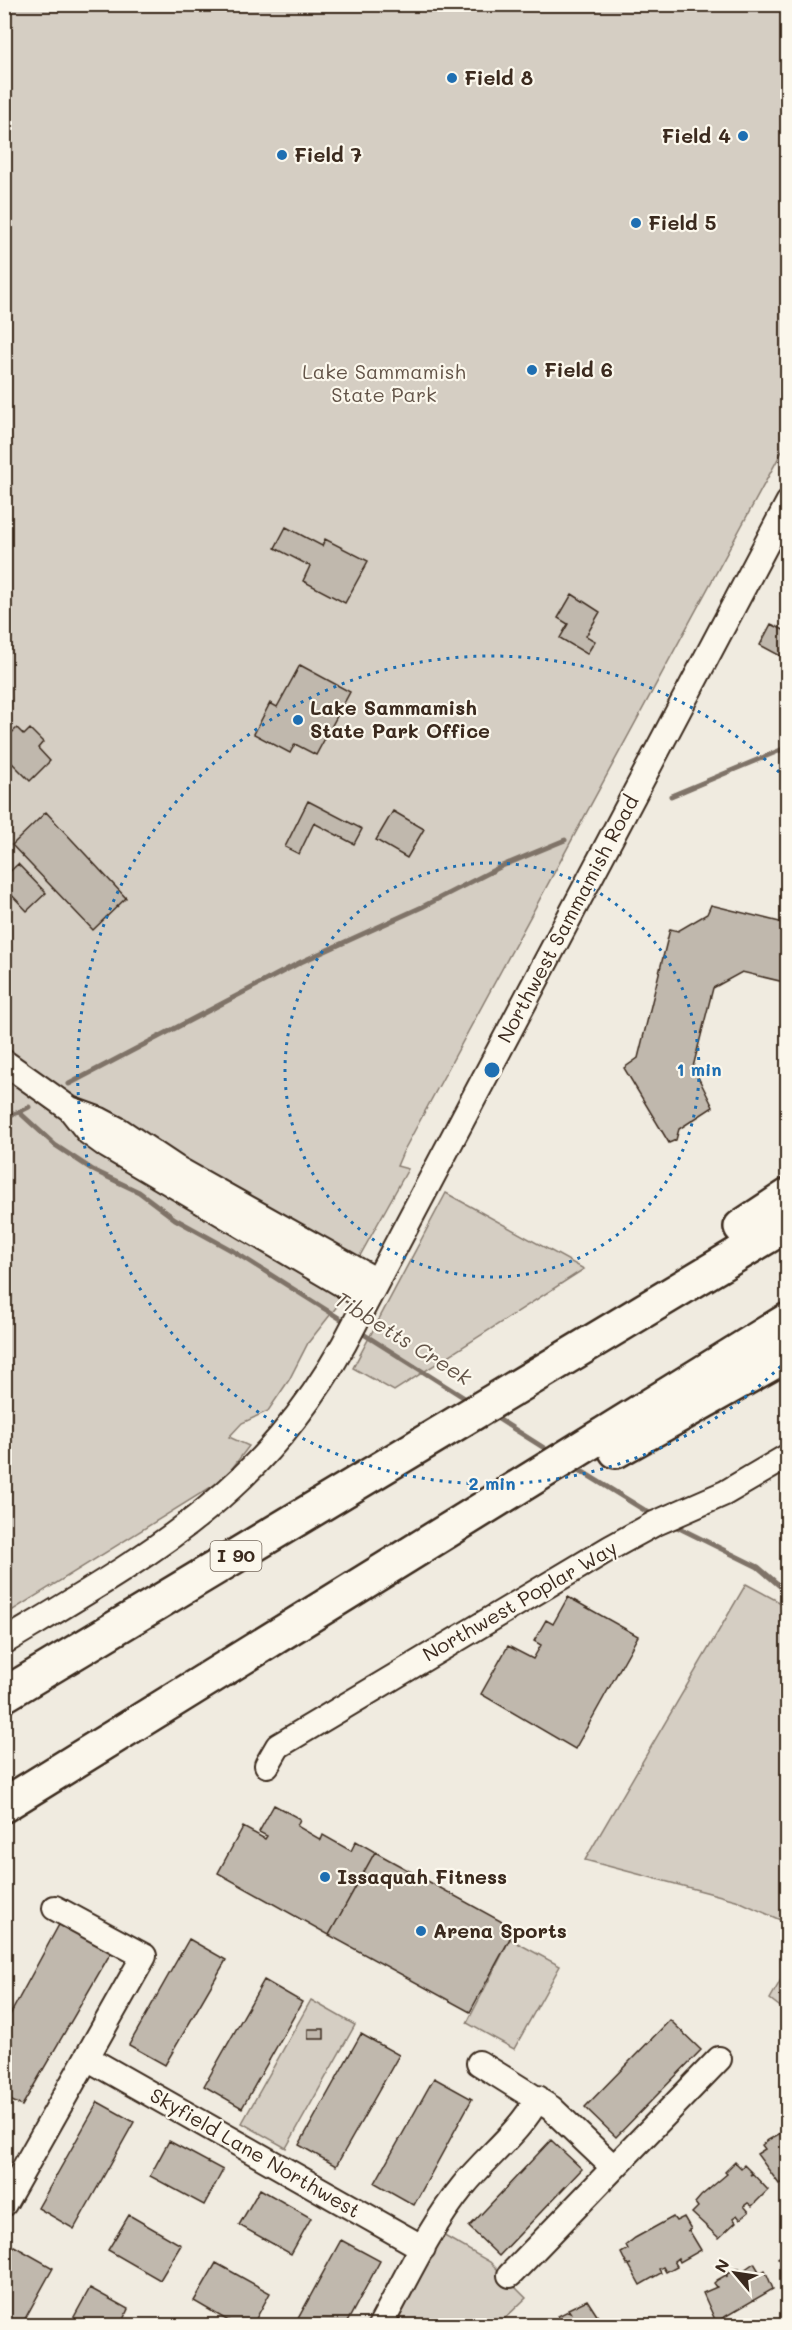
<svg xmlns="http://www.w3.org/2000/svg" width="792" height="2330" font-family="Mali,sans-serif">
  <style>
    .green { fill: #d5cec3; stroke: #887c70; stroke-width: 1.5 }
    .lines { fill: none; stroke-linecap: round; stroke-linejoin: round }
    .stream { stroke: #7f7367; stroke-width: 5 }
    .building { fill: #c0b8ad; stroke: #3b2a1e; stroke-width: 1.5 }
    .minor-casing { stroke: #3b2a1e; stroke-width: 28 }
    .highway-casing { stroke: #3b2a1e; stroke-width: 38 }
    .minor { stroke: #fbf7ec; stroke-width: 24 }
    .highway { stroke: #fbf7ec; stroke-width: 33 }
    .ring { fill: none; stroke: #1f6fb2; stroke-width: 3; stroke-dasharray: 3 6 }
    .poi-dot { fill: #1f6fb2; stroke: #fbf7ec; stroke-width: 2 }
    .labels { text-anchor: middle; stroke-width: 4.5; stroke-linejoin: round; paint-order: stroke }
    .shield { fill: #fbf7ec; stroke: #75685c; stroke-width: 1.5 }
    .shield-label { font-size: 18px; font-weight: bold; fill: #3b2a1e }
    .poi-label { font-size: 20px; font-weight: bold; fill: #3b2a1e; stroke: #fbf7ec; text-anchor: start }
    .park-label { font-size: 20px; fill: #625347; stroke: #fbf7ec }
    .street-label { font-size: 20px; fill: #3b2a1e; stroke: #fbf7ec }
    .water-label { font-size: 21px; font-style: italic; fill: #635448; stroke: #fbf7ec }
    .centre { fill: #1f6fb2; stroke: #fbf7ec; stroke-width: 3 }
    .ring-label { font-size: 18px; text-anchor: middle; font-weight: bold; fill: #1f6fb2; stroke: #fbf7ec; stroke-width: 4.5; stroke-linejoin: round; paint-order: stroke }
  </style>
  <rect width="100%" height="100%" fill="#f0ebe0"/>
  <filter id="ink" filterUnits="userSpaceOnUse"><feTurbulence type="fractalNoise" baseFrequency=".0167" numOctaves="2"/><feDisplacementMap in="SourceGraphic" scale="12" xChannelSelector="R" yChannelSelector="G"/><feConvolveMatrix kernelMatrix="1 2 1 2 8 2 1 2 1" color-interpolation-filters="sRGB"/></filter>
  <g filter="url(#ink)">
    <path class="green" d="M5,5H787V442L403,1152L397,1166L408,1169L356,1263L350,1290L308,1343L289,1380L268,1411L242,1423L229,1437L249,1446L224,1479L5,1615Z
      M446,1193L584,1269L394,1391L353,1368Z
      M746,1584L787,1606V1923L736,1900L585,1860Z
      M510,1939L560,1966L514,2049L467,2023Z
      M787,1969V2012L770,1999Z
      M311,2000L355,2025L286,2148L242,2123Z
      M434,2230L490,2262L526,2298L498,2325L380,2326Z"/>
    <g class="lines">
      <path class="stream" d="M671,796L788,747
        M69,1084L301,962L422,907L502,866L565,840
        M19,1112L29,1107
        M4,1117L19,1112L55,1145L93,1170L139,1192L175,1219L233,1251L347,1323
        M357,1330L471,1402
        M492,1415L552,1453
        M573,1466L654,1516
        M671,1524L758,1567L788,1593"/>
    </g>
    <path class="building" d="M286,527L322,546L325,539L368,561L345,603L303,581L310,566L275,548Z
      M572,594L600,612L586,636L595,641L587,654L560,638L568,624L558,618Z
      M771,624L788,632V660L760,645Z
      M300,665L350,692L316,755L295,744L290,753L254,734L270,703L277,707Z
      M17,728L24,735L30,729L43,742L38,748L50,761L30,781L10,761L4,766V740Z
      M308,801L362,829L354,844L314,823L299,854L285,847Z
      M393,811L424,829L407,858L376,840Z
      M46,812L126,898L93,930L12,845Z
      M18,864L46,893L27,911L4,887V877Z
      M711,905L788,924V983L742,972L713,988L693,1067L713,1107L679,1129L676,1140L669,1143L624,1068L638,1058L670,929L678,931L707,914Z
      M568,1597L638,1636L575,1749L481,1694L508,1646L533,1659L541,1645L534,1641L546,1620L553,1624Z
      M274,1805L300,1819L297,1826L321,1840L323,1835L351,1851L356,1841L375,1852L329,1935L218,1873L243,1827L265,1839L267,1836L259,1832Z
      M375,1852L515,1929L470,2012L329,1935Z
      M61,1921L113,1949L22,2106L4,2097V2026Z
      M189,1939L226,1960L165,2065L129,2045Z
      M264,1980L302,2002L242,2108L204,2086Z
      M670,2020L701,2050L616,2137L585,2107Z
      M308,2029H324V2039H308Z
      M361,2034L399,2055L336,2166L299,2145Z
      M434,2078L472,2099L414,2205L375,2183Z
      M98,2102L134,2122L74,2229L38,2208Z
      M788,2129V2179L779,2184L757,2154L765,2149L762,2145L768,2140Z
      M551,2140L582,2169L499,2256L469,2227Z
      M169,2141L223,2170L204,2205L150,2176Z
      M735,2162L741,2168L744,2165L752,2173L750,2175L753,2174L768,2190L752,2206L748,2203L744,2206L749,2212L740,2219L737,2215L733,2218L736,2222L719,2238L692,2213L698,2207L695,2203L701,2196L727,2174L725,2172Z
      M260,2189L311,2218L291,2254L239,2225Z
      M129,2215L181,2245L160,2280L108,2250Z
      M673,2217L676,2221L684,2217L691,2229L687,2231L689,2230L701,2250L680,2262L678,2258L674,2261L677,2266L666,2272L663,2267L659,2269L661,2273L640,2285L629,2265L631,2264L627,2265L621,2253L628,2249L626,2245L635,2238Z
      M341,2240L380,2261L345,2326H294Z
      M14,2246L53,2268L21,2326H4V2263Z
      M788,2251V2276L780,2267L784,2265L778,2258Z
      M216,2263L270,2293L252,2326H237L194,2301Z
      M754,2263L760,2273L765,2270L773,2289L716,2322L703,2293L717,2287L714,2283L717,2280L726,2275L727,2277V2274L736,2269H740L741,2272Z
      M90,2288L128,2309L120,2326H69Z
      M587,2300L600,2320L595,2322L597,2326H554L560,2320L558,2316L568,2311L570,2312L568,2309Z"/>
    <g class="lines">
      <defs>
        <path id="minor" d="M4,1062L70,1109L100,1120L119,1130L176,1168L377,1281
          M70,1109L89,1133L107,1146L367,1299
          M4,1642C147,1556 260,1495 344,1344L788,503
          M267,1765L278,1746L610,1548L654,1524L725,1493L788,1456
          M87,2058L423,2248
          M479,2063L551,2108L613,2167
          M4,2204L144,1956L55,1908
          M510,2275L719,2059
          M380,2326C406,2279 429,2228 463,2186C488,2155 519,2133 538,2098"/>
        <path id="highway" d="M741,1227L788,1196
          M616,1451L788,1354
          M4,1695L788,1224
          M4,1805L788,1320"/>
      </defs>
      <use href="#minor" class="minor-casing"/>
      <use href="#highway" class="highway-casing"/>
      <use href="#minor" class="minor"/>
      <use href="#highway" class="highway"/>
    </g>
  </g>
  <g class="ring">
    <circle cx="492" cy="1070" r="207"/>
    <path d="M787 1360A414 414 0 1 1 787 780"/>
  </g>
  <g class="poi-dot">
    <circle cx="452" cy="78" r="6"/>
    <circle cx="743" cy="136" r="6"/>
    <circle cx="282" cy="155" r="6"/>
    <circle cx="636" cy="223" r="6"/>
    <circle cx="532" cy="370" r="6"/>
    <circle cx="298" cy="720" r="6"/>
    <circle cx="325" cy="1877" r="6"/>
    <circle cx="421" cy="1931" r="6"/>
  </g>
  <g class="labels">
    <rect class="shield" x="210.5" y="1541" width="51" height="30" rx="4.5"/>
    <g class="shield-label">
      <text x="236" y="1562">I 90</text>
    </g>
    <g class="poi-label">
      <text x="464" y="85">Field 8</text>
      <text x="731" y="143" text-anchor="end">Field 4</text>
      <text x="294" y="162">Field 7</text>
      <text x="648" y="230">Field 5</text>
      <text x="544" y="377">Field 6</text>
      <text x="310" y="715">Lake Sammamish<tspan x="310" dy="23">State Park Office</tspan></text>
      <text x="337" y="1884">Issaquah Fitness</text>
      <text x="433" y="1938">Arena Sports</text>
    </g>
    <g class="park-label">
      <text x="384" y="379">Lake Sammamish<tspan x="384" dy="23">State Park</tspan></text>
    </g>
    <g class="street-label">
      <text transform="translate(568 919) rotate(-62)" y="7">Northwest Sammamish Road</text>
      <text transform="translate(520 1601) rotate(-30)" y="7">Northwest Poplar Way</text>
      <text transform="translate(255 2153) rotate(30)" y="7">Skyfield Lane Northwest</text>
    </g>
    <g class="water-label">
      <text transform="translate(403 1339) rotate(32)" y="7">Tibbetts Creek</text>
    </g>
  </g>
  <circle cx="492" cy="1070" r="9" class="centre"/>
  <g class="ring-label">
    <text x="699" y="1076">1 min</text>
    <text x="492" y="1490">2 min</text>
  </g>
  <rect width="792" height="2330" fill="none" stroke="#fbf7ec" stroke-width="24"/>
  <rect x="12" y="12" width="768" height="2306" fill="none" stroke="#3b2a1e" stroke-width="2" filter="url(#ink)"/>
  <g transform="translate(735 2273) rotate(299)" stroke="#fbf7ec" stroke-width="4.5" paint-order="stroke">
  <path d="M0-4.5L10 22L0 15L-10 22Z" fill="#3b2a1e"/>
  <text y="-9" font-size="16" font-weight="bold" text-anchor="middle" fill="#3b2a1e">N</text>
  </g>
</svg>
